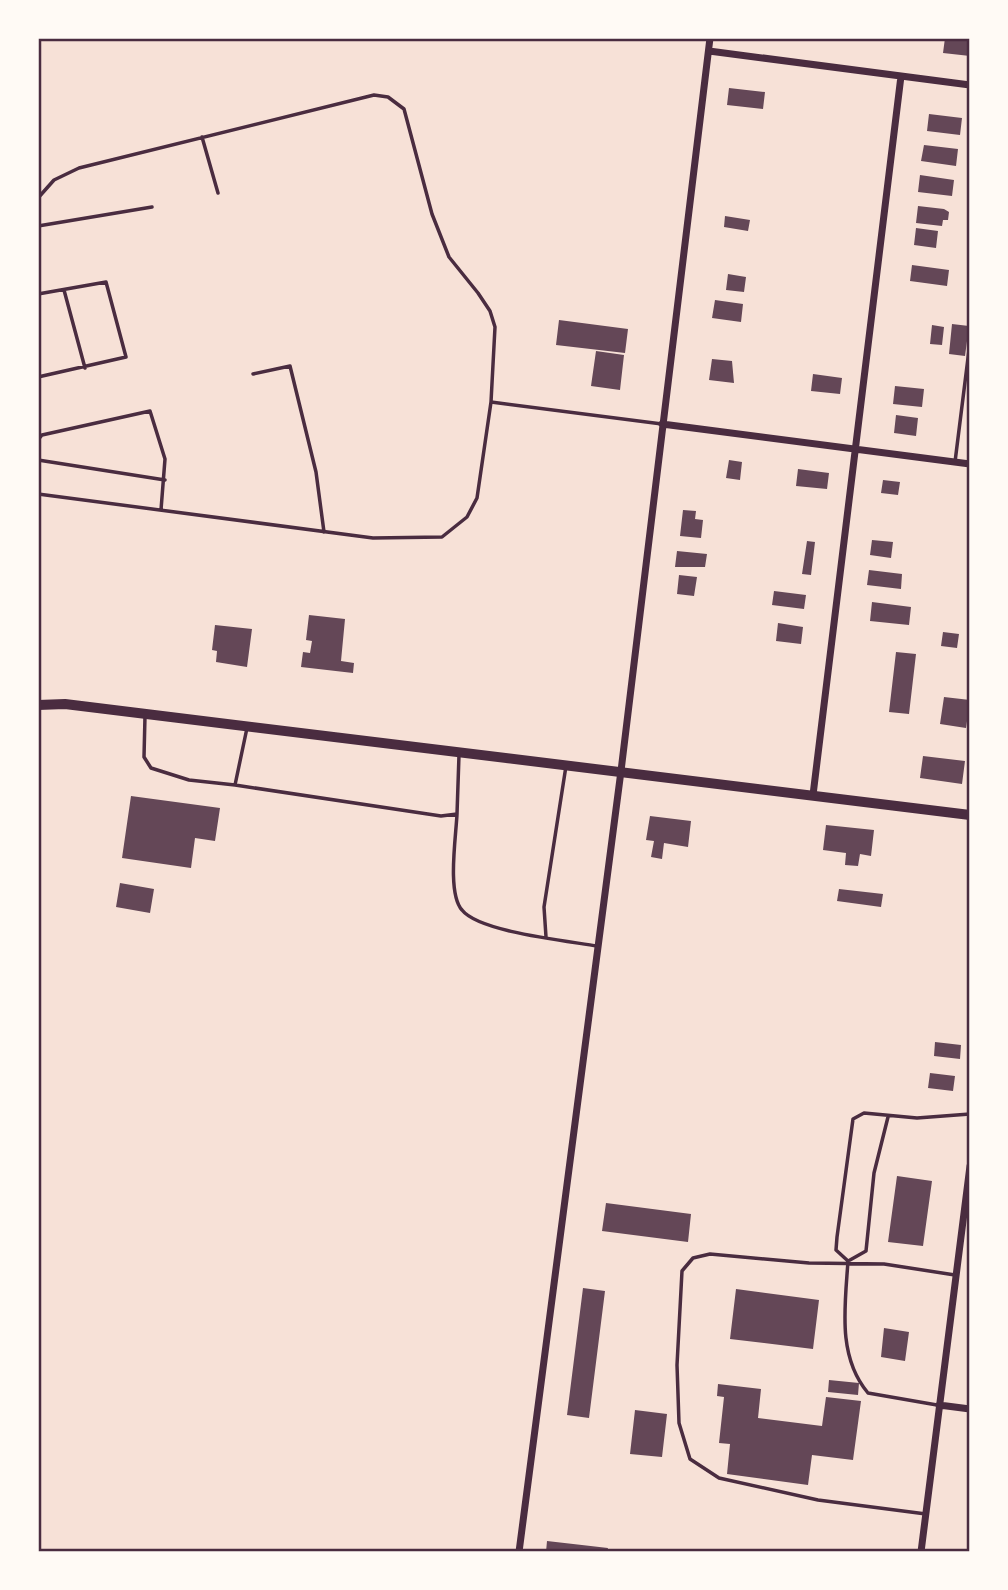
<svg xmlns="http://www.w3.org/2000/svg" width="1008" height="1590" font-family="'Libre Baskerville',serif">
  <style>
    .building { fill: #644757 }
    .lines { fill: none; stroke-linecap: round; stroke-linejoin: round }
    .service { stroke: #4a2c40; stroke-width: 3.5 }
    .minor { stroke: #4a2c40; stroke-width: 7 }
    .secondary { stroke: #4a2c40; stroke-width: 10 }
    .neatline { fill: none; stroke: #4a2c40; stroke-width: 2.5 }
  </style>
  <rect width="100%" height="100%" fill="#f7e1d7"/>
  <path class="building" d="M945,38H970V56L943,53Z
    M729,88L765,92L763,109L727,105Z
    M929,114L962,118L960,135L927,131Z
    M924,145L958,149L956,166L921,161Z
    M920,175L954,180L952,196L918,192Z
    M918,206L944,209L949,212L948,220H943L942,226L916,223Z
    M725,216L750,220L748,231L724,227Z
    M916,228L938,231L936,248L914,245Z
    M912,265L949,270L947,286L910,281Z
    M728,274L746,277L744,292L726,290Z
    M715,300L743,304L741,322L712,318Z
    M559,320L628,329L625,353L556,345Z
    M952,324L969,326L965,356L949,354Z
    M932,325L944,327L942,345L930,344Z
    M596,351L624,355L620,390L591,386Z
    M712,359L732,361L734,383L709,380Z
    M813,374L842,378L840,394L811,391Z
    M895,386L924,389L922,407L893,404Z
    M896,415L918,418L916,436L894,433Z
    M729,460L742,462L740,480L726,478Z
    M798,469L829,473L827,489L796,486Z
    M883,480L900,482L898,495L881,493Z
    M683,510L696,511L695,519L703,520L701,538L680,536Z
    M872,540L893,542L891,558L870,555Z
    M807,541L815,542L811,575L802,574Z
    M677,551L707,554L705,567H675Z
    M869,570L902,574L901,589L867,585Z
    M679,575L697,577L694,596L677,594Z
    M774,591L806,595L804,609L772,605Z
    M872,602L911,607L909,625L870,621Z
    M309,615L345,619L341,661L354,663L353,673L301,667L303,652L310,653L312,641L306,640Z
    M778,623L803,627L801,644L776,641Z
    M215,625L252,629L247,667L216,662L217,651L212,650Z
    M943,632L959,634L957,648L941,646Z
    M896,652L916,654L909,714L889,712Z
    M944,697L970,700L966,728L940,724Z
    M923,756L965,761L962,784L920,778Z
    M131,796L220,808L215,841L195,838L191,868L122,858Z
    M650,816L691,821L688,847L664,843L662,859L651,857L654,841L646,840Z
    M826,825L874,830L871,856L860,854L858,866L845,865L846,853L823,850Z
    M120,883L154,889L150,913L116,907Z
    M839,889L883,894L881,907L837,901Z
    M935,1042L961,1045L960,1059L934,1056Z
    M930,1073L955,1076L953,1091L928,1088Z
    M897,1176L932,1181L923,1246L888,1242Z
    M606,1203L691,1214L688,1242L602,1231Z
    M583,1288L605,1291L589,1418L567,1415Z
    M736,1289L819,1300L813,1349L730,1339Z
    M884,1328L909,1332L905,1361L881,1357Z
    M829,1380L859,1383L858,1395L828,1392Z
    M718,1384L761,1389L758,1418L822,1426L826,1397L861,1401L853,1460L812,1455L808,1485L727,1474L730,1444L719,1443L724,1397L717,1396Z
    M635,1410L667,1414L662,1457L630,1454Z
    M547,1541L608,1548L607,1552H546Z"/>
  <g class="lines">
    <path class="service" d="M202,137L218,193
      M38,198L54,180L79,168L374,95L388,97L404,109L432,214L449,257L478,293L490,311L495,327L491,402L477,498L467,517L442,537L373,538L38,494
      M38,226L152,207
      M64,290L85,368
      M38,294L106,282L126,357L38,377
      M253,374L290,366L316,472L324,532
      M491,402L662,424
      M38,440L42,435L150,411L165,459L161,510
      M38,460L165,480
      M955,462L970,342
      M145,716L144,757L151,768L189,780L235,785
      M247,728L235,785L441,816L457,814L459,755
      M457,814C456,837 447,893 462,910C479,932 568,941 597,946
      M546,937L544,907L566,766
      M850,1260L866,1251L874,1173L888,1117
      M848,1261L836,1250L837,1237L853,1119L864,1113L917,1118L970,1114
      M848,1261C845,1306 837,1356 868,1393L937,1405
      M926,1514L818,1500L719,1478L690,1459L679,1423L677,1365L682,1271L693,1258L710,1254L809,1263L884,1264L955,1275"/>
    <path class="minor" d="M709,51L970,85
      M662,424L970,464
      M813,795L901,76
      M939,1405L970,1409
      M519,1552L621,771L710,38
      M921,1552L970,1166"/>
    <path class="secondary" d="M38,705L65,704L970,815"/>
  </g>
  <rect width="1008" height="1590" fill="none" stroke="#fffaf5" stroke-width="80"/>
  <rect x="40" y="40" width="928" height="1510" class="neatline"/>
</svg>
